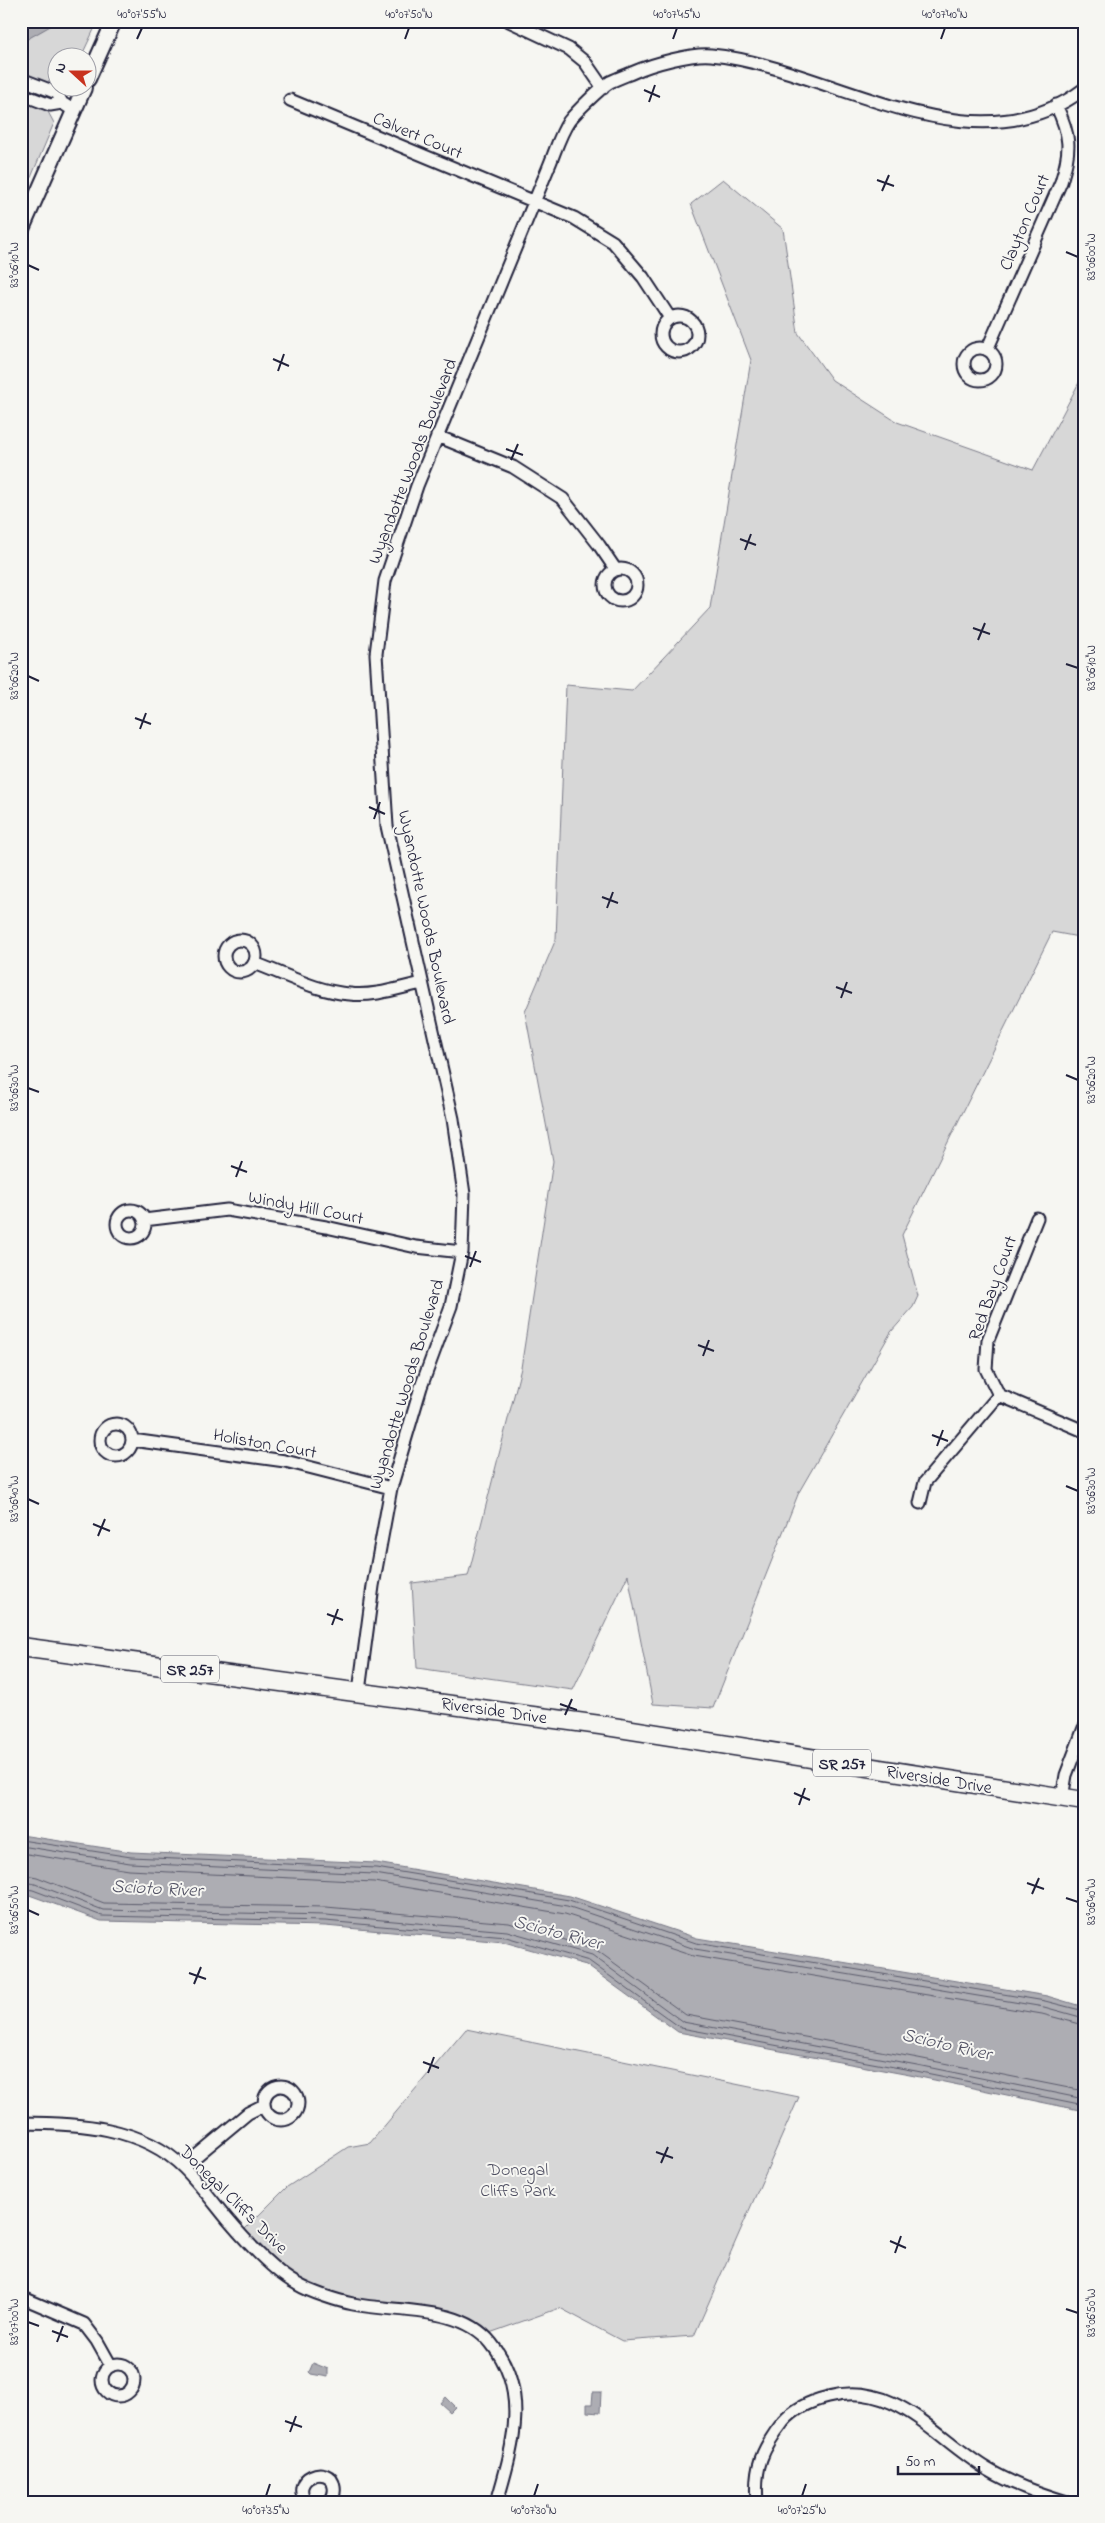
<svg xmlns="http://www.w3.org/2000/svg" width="1105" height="2523" font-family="'Indie Flower',sans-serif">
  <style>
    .green { fill: #d7d7d7; stroke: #7c7c89 }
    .water { fill: #adadb3; stroke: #757583 }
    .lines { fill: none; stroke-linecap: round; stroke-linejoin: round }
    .shore { stroke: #5a5a6b; stroke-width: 1 }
    .minor-casing { stroke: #22223b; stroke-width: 15 }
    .tertiary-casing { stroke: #22223b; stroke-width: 18 }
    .primary-casing { stroke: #22223b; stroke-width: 21 }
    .minor { stroke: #f6f6f2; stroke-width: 11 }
    .tertiary { stroke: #f6f6f2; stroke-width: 14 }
    .primary { stroke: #f6f6f2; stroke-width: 18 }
    .ticks { fill: none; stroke: #22223b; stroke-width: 2 }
    .labels { text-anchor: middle; stroke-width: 4; stroke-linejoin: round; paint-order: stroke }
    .shield { fill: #f6f6f2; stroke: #626272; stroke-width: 1 }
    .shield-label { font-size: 16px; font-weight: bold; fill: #22223b }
    .street-label { font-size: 18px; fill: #22223b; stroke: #f6f6f2 }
    .park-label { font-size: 18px; fill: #4f4f62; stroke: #f6f6f2 }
    .water-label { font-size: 19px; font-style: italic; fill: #535365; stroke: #f6f6f2 }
    .neatline { fill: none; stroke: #22223b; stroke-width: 2 }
    .ticks-label { font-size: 12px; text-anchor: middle; fill: #22223b }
  </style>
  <rect width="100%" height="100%" fill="#f6f6f2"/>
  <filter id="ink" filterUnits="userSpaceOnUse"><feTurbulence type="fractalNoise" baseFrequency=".02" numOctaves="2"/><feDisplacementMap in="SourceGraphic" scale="10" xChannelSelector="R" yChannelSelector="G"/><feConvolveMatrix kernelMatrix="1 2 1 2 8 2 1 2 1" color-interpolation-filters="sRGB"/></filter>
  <g filter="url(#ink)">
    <path class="green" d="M21,21H98L81,57L58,58L57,87L21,73Z
      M21,102L46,108L54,123L21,201Z
      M723,179L783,229L798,333L832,380L897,422L1033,470L1084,373V938L1052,932L902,1235L918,1296L913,1307L891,1332L799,1492L713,1708L653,1704L628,1575L573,1690L417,1668L412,1583L468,1576L521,1368L553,1161L525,1012L556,939L566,685L632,691L710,608L751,360L691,204Z
      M466,2029L799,2097L694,2336L622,2341L560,2308L484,2335L470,2325L352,2304L296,2284L240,2234L287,2187L348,2147L370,2143Z"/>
    <path class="water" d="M21,21H59L24,41L21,39Z
      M21,1835L131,1852L376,1863L570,1896L697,1938L1047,1996L1084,2007V2111L915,2076L678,2032L586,1965L504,1942L325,1926L101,1921L21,1892Z
      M313,2363L328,2369V2377L311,2374L309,2372Z
      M593,2392H601L600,2413L587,2412V2404H592Z
      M445,2397L455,2407L450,2412L440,2403Z"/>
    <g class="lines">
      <path class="shore" d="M21,1840L131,1857L376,1868L569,1900L696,1943L1045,2001L1084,2011
        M21,1846L130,1863L375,1874L567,1906L695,1949L1044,2007L1084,2018
        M21,1853L129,1870L374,1882L565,1914L693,1956L1042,2014L1084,2025
        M21,1874L37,1877L104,1903L326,1907L509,1923L595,1949L686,2015L918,2058L1084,2091
        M21,1881L35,1884L103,1910L326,1915L507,1931L592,1955L683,2022L917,2065L1084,2099
        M21,1888L33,1890L102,1916L325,1921L506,1937L589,1961L681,2028L916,2071L1084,2105"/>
      <defs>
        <path id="minor" d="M509,21L569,49L585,62L603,88
          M21,79L57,93L62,103L73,110
          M21,94L50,105L62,103
          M290,100L574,218L613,242L643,277L670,318
          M661 334a18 18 0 1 1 36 0a18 18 0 1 1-36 0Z
          M964 364a16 16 0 1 1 32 0a16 16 0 1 1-32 0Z
          M987,350L1061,182C1071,150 1071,136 1056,105
          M437,436L513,467L563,499L599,545L616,570
          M605 585a16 16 0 1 1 32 0a16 16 0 1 1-32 0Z
          M224 956a16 16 0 1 1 32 0a16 16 0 1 1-32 0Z
          M254,963C285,974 317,992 350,994C373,997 399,988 422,983
          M117 1224a14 14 0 1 1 28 0a14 14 0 1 1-28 0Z
          M1037,1218L988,1340L986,1369L999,1395L1084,1431
          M144,1220L227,1210L326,1227L416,1247L462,1252
          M100 1440a16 16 0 1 1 32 0a16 16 0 1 1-32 0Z
          M132,1440L285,1461L391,1488
          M920,1503L925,1482L999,1395
          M359,1691L373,1586L391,1488L421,1387L451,1306L462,1252L464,1194L453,1119L387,826L376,654L385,581L417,486L549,166C555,152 560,134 569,121C576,112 600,88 610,82C618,78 627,75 634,72C652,64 692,53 711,55C829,66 971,175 1084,89
          M1062,1798L1066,1775L1084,1728
          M264 2103a17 17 0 1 1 34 0a17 17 0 1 1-34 0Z
          M21,2123C77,2123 142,2126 184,2168C200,2184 214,2203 228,2220C245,2240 273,2271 297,2284C310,2292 338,2301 353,2304C397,2313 461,2305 491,2343C531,2392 512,2449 497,2502
          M183,2167L248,2113L264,2105
          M21,2297L84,2324L97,2341L111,2366
          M102 2380a16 16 0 1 1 32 0a16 16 0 1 1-32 0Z
          M307,2502C287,2479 330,2461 334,2487C335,2493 333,2498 329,2502
          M757,2502C754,2467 762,2449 783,2422C795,2408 811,2401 828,2397C895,2379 935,2438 987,2469C1012,2484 1038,2493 1067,2502"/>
        <path id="tertiary" d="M88,79L114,21
          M21,231L84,88"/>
        <path id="primary" d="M21,1647L600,1725L1084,1801"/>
      </defs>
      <use href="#minor" class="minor-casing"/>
      <use href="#tertiary" class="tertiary-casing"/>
      <use href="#primary" class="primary-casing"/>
      <use href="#minor" class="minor"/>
      <use href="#tertiary" class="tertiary"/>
      <use href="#primary" class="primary"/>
    </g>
  </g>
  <path class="ticks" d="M137,39L142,28M405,39L409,28M673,39L677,28M941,39L945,28M644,90L660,97M649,102L655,85M877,180L894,186M882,191L889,175M1066,252L1078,257M28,265L39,270M273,359L289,366M278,371L284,354M506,449L523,455M511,460L518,444M740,539L756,545M745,550L751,534M973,628L990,634M978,640L985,623M1066,664L1078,668M28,676L39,681M135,718L151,724M140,729L146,713M369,807L385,814M374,819L380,802M602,897L618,903M607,908L613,892M836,987L852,993M841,998L847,982M1066,1075L1078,1080M28,1088L39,1092M231,1166L247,1172M236,1177L242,1161M465,1256L481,1262M470,1267L476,1251M698,1345L714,1351M703,1356L709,1340M932,1435L948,1441M937,1446L943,1430M1066,1486L1078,1491M28,1499L39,1504M93,1524L110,1531M98,1536L105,1519M327,1614L343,1620M332,1625L338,1609M560,1704L577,1710M565,1715L572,1699M794,1793L810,1800M799,1805L805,1788M1027,1883L1044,1889M1032,1894L1039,1878M1066,1898L1078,1902M28,1910L39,1915M189,1973L206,1979M194,1984L201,1967M423,2062L439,2068M428,2073L434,2057M656,2152L673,2158M661,2163L668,2147M890,2241L906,2248M895,2253L901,2236M1066,2309L1078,2313M28,2322L39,2326M52,2331L68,2337M57,2342L63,2326M285,2421L302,2427M290,2432L296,2416M266,2496L270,2484M534,2496L538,2484M802,2496L806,2484"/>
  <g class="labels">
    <g class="shield">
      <rect x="161" y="1655.5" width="58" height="27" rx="4"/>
      <rect x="813" y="1749.5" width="58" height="27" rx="4"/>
    </g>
    <g class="shield-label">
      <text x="190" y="1675">SR 257</text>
      <text x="842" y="1769">SR 257</text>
    </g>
    <g class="street-label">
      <text transform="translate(418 135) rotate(23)" y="6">Calvert Court</text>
      <text transform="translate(1024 222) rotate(-67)" y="6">Clayton Court</text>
      <text transform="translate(412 461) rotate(-69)" y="6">Wyandotte Woods Boulevard</text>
      <text transform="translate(427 917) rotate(78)" y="6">Wyandotte Woods Boulevard</text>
      <text transform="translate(306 1207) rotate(11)" y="6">Windy Hill Court</text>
      <text transform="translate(992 1288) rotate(-70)" y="6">Red Bay Court</text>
      <text transform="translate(406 1384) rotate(-73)" y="6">Wyandotte Woods Boulevard</text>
      <text transform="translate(265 1443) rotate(10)" y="6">Holiston Court</text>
      <text transform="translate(494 1710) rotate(8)" y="6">Riverside Drive</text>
      <text transform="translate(939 1779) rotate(9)" y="6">Riverside Drive</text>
      <text transform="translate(234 2199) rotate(45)" y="6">Donegal Cliffs Drive</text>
    </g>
    <g class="park-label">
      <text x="518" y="2175">Donegal<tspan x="518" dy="21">Cliffs Park</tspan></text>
    </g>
    <g class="water-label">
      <text transform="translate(157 1887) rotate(3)" y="7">Scioto River</text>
      <text transform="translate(558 1931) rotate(15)" y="7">Scioto River</text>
      <text transform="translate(947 2043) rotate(13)" y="7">Scioto River</text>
    </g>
  </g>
  <rect width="1105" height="2523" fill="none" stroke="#f6f6f2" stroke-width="55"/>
  <g transform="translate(72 72) rotate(291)"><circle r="24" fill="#f6f6f2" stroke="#a1a1a9"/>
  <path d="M0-4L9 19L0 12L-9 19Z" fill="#c8321e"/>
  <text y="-8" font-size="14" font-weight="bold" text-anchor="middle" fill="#22223b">N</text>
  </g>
  <path d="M898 2466v8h81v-8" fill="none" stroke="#22223b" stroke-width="2.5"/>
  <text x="905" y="2466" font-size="15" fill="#22223b" stroke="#f6f6f2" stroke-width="4" paint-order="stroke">50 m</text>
  <rect x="28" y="28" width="1050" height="2468" class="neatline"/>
  <g class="ticks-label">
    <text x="142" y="18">40°07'55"N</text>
    <text x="409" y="18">40°07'50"N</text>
    <text x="677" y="18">40°07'45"N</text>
    <text x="945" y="18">40°07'40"N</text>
    <text transform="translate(1091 257) rotate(-90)" y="4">83°06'00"W</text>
    <text transform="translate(14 265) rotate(-90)" y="4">83°06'10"W</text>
    <text transform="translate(1091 668) rotate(-90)" y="4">83°06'10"W</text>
    <text transform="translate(14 676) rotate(-90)" y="4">83°06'20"W</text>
    <text transform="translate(1091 1080) rotate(-90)" y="4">83°06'20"W</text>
    <text transform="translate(14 1088) rotate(-90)" y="4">83°06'30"W</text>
    <text transform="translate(1091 1491) rotate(-90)" y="4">83°06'30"W</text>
    <text transform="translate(14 1499) rotate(-90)" y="4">83°06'40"W</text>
    <text transform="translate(1091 1902) rotate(-90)" y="4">83°06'40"W</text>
    <text transform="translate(14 1910) rotate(-90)" y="4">83°06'50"W</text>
    <text transform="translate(1091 2313) rotate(-90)" y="4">83°06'50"W</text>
    <text transform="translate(14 2322) rotate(-90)" y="4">83°07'00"W</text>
    <text x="266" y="2514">40°07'35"N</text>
    <text x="534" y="2514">40°07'30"N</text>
    <text x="802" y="2514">40°07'25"N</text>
  </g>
</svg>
